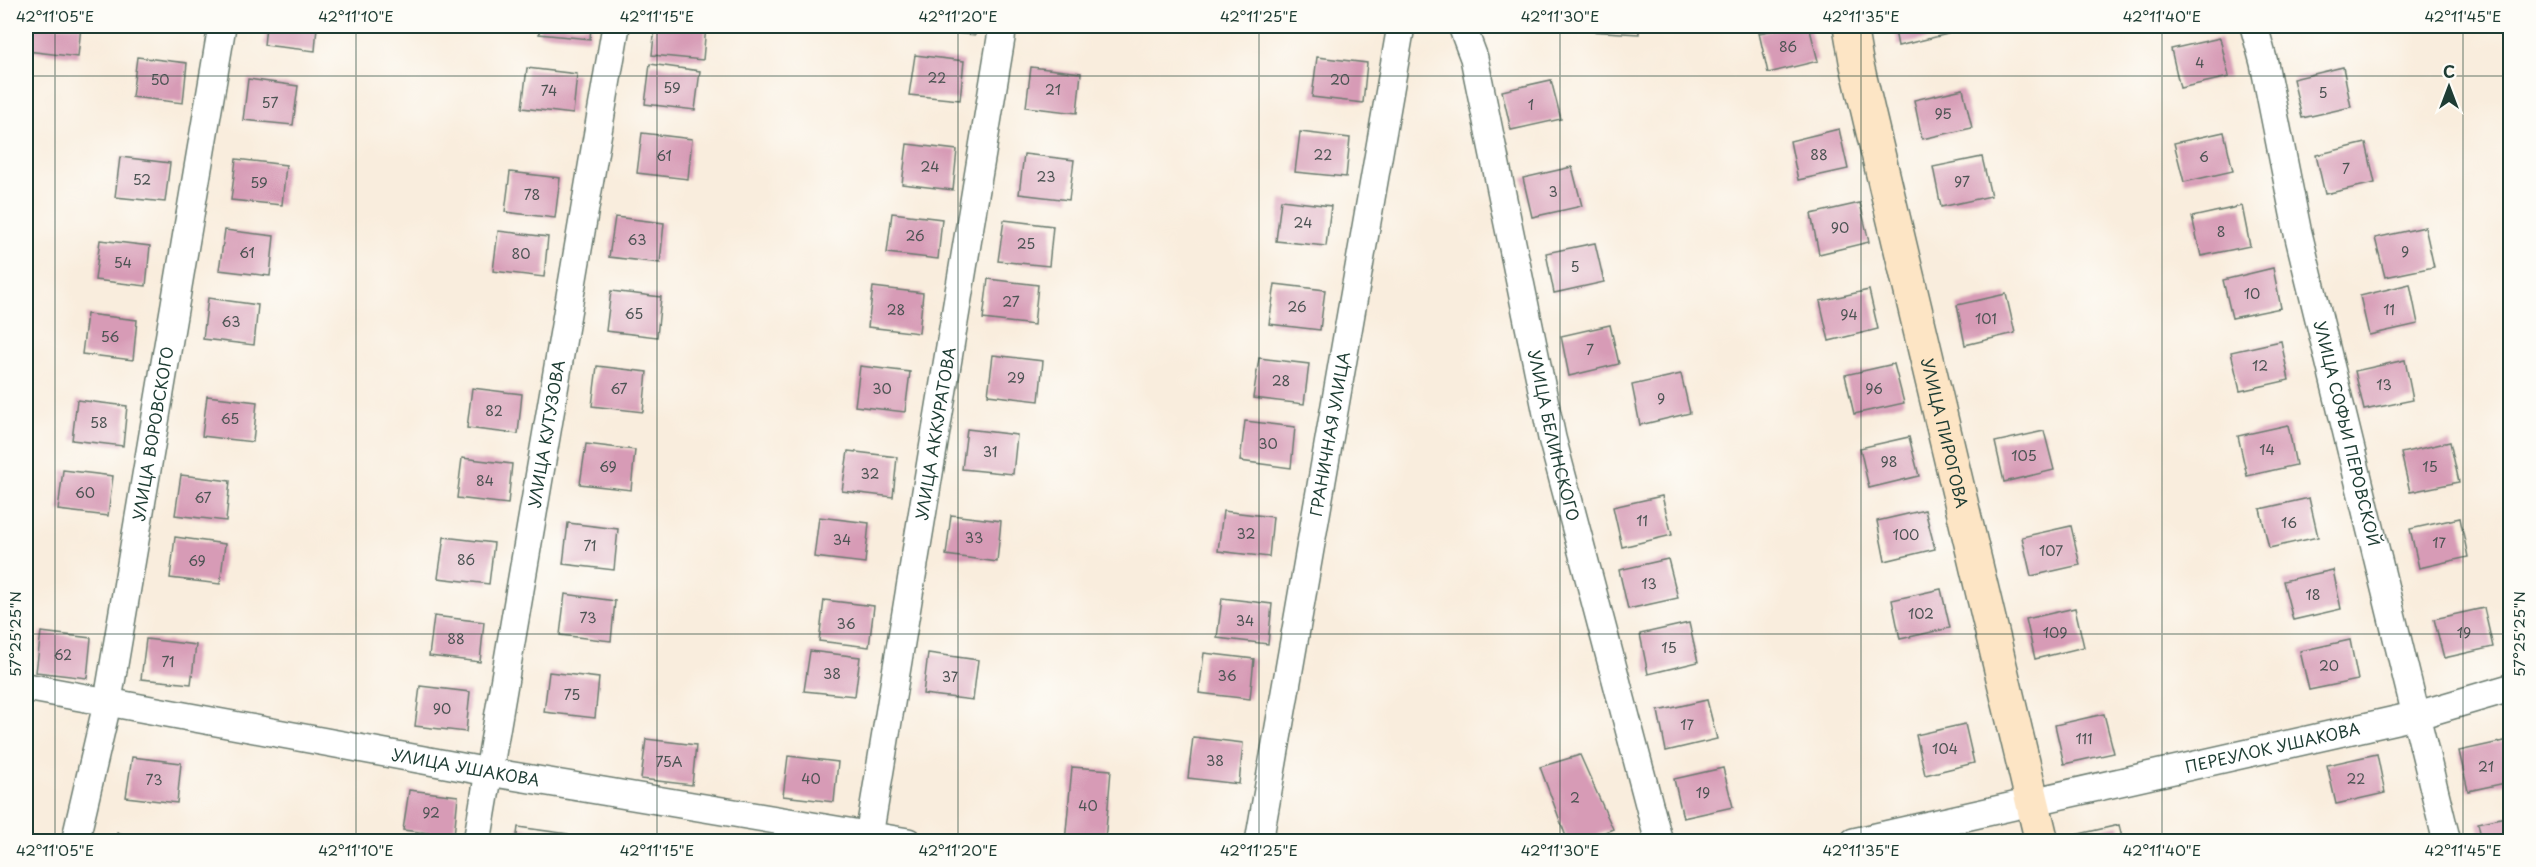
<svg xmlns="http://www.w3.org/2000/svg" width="2536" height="867" font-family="'Playpen Sans',sans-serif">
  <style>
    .building { fill: #d79bb6 }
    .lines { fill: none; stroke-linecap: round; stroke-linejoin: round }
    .street-casing { stroke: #6b7b6f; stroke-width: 30 }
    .secondary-casing { stroke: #6b7b6f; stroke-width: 36 }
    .street { stroke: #fff; stroke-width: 27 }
    .secondary { stroke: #fde5c5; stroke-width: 33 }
    .ticks { fill: none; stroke: #1f3d34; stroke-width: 1.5; stroke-opacity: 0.45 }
    .labels { text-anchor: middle; stroke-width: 6; stroke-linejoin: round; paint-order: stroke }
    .number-label { font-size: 14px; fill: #4d5454 }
    .street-label { font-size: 16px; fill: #1f3d34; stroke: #fdfcf7 }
    .neatline { fill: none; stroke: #1f3d34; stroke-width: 2 }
    .ticks-label { font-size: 15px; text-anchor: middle; fill: #1f3d34 }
  </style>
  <rect width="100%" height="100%" fill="#fdfcf7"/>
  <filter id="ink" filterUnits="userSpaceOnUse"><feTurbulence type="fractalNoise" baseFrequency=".0167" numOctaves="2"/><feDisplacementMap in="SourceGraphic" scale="12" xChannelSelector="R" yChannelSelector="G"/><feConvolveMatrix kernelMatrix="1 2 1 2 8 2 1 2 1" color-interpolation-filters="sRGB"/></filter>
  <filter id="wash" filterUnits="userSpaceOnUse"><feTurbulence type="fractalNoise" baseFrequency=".008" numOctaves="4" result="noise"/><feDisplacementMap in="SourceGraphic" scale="24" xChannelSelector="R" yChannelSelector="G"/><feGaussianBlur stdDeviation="1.35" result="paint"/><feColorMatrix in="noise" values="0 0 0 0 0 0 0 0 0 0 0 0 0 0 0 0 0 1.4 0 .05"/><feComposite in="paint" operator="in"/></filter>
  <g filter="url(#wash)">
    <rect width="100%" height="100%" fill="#f9eddd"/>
    <g id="blocks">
      <path class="building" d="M30,26H81L78,57L27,51Z
        M266,26H317L315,51L264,45Z
        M540,26H591L590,39L539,34Z
        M655,26H706L703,60L652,55Z
        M925,26H976L975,35L924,30Z
        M1063,26H1100L1099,31Z
        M1588,26H1639V34L1587,31Z
        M1794,26H1809L1818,61L1768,73L1759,33Z
        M1894,26H1946L1948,34L1898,46Z
        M2293,26H2331L2295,34Z
        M2220,38L2229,77L2180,88L2171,49Z
        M915,55L964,61L960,100L909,95Z
        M137,57L187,63L183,103L132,97Z
        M1317,57L1367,63L1363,103L1312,97Z
        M650,64L700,71L695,110L645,104Z
        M1031,67L1081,73L1077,113L1026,107Z
        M2343,67L2351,107L2302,118L2293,79Z
        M527,68L577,74L573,114L522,108Z
        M248,79L298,86L293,125L243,120Z
        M1551,80L1561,119L1511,130L1502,91Z
        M1963,89L1972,128L1922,139L1914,100Z
        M1839,129L1848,169L1798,180L1790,141Z
        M1300,132L1350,138L1346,177L1295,172Z
        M2224,132L2233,171L2184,182L2174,143Z
        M642,133L692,139L688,179L637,173Z
        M2366,143L2375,183L2325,194L2316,155Z
        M907,144L957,150L953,190L902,184Z
        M1024,154L1074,160L1069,200L1019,194Z
        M120,157L170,163L165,202L115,197Z
        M1982,157L1991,196L1941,207L1933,167Z
        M236,159L286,165L282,205L231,200Z
        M1572,167L1582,206L1532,217L1523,178Z
        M510,172L560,178L555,218L505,212Z
        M1281,200L1331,206L1326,246L1276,241Z
        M1860,203L1869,242L1819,254L1811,214Z
        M2242,206L2250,246L2201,256L2192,217Z
        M892,213L942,219L938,259L887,253Z
        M615,217L664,223L660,263L609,257Z
        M1004,220L1053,226L1049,266L998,261Z
        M2425,227L2434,267L2385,277L2375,238Z
        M225,230L274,236L270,276L219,270Z
        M498,231L548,237L544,277L493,271Z
        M100,240L150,246L146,286L95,280Z
        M1595,243L1604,282L1554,293L1546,253Z
        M2273,268L2281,308L2232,318L2223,280Z
        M988,279L1038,285L1034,325L983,319Z
        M1275,284L1325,290L1320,330L1269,324Z
        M2410,284L2418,324L2369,335L2360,296Z
        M873,287L923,293L919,333L868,327Z
        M1869,290L1878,329L1829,341L1820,301Z
        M611,291L661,297L657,337L606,331Z
        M2006,294L2015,333L1965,345L1957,305Z
        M208,298L258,305L254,345L203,339Z
        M87,314L137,320L133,360L82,354Z
        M1610,325L1619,364L1569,376L1561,336Z
        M2281,341L2289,380L2240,391L2231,352Z
        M993,355L1043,361L1039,401L988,395Z
        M1259,358L1309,364L1304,404L1253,398Z
        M2405,360L2413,400L2364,410L2355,371Z
        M1894,364L1904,403L1854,414L1845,375Z
        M597,366L647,372L643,412L592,406Z
        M860,366L910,372L905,412L855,406Z
        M1681,374L1690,413L1640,425L1632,385Z
        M472,388L522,394L518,434L467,428Z
        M207,396L257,402L253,442L202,436Z
        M77,400L127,406L123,446L72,440Z
        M1245,421L1295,427L1291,468L1240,461Z
        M2288,425L2296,465L2247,476L2238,436Z
        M967,429L1017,435L1013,474L962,469Z
        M2044,431L2054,470L2004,482L1995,442Z
        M1909,437L1919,476L1869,488L1860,448Z
        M2450,442L2459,482L2410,492L2401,453Z
        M586,444L635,450L631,490L580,484Z
        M848,451L897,457L893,497L842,491Z
        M462,458L512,464L508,504L457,498Z
        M63,470L113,476L108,516L58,510Z
        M181,475L230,481L226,521L175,515Z
        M1662,496L1672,535L1622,547L1613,507Z
        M2309,498L2318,537L2269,548L2260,509Z
        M1925,510L1935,549L1885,561L1877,521Z
        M1223,511L1273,517L1269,557L1218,551Z
        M951,515L1001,521L997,562L946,555Z
        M819,517L869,523L865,563L814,557Z
        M2460,518L2468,557L2419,568L2410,529Z
        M568,523L618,529L614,570L563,564Z
        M2071,526L2080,565L2031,576L2022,537Z
        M175,537L225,544L220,584L170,578Z
        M444,537L494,543L489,584L438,578Z
        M1668,559L1678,598L1628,609L1619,570Z
        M2333,570L2341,609L2293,620L2283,581Z
        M1941,589L1950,628L1900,639L1892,600Z
        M565,594L615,601L611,641L560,635Z
        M1222,598L1272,604L1268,644L1217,638Z
        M824,600L874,606L869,647L819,641Z
        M2075,608L2084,647L2035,659L2026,619Z
        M2484,608L2493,647L2444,658L2434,619Z
        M434,616L484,622L480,662L429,656Z
        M1689,623L1698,662L1648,674L1640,634Z
        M41,632L91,638L87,678L36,672Z
        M146,639L196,645L191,684L141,679Z
        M2350,640L2358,680L2309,690L2300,651Z
        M810,651L860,657L855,696L804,691Z
        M928,653L978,660L973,700L923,694Z
        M1204,653L1254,659L1250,699L1199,693Z
        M549,672L599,678L595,718L544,712Z
        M420,686L470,692L466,732L415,726Z
        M1707,700L1717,739L1666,751L1658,711Z
        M2104,714L2114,753L2064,764L2055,725Z
        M1965,724L1974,763L1925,775L1916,735Z
        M1193,737L1243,743L1239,784L1188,778Z
        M646,739L696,745L692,785L641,779Z
        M2509,740L2510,782L2468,791L2459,751Z
        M2377,754L2385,793L2336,804L2327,765Z
        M1580,755L1613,829L1579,842H1568L1540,767Z
        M788,756L838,762L834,802L783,796Z
        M132,757L181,763L177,803L126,797Z
        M1072,767L1111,770L1105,842H1065Z
        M1723,768L1733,807L1683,818L1674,779Z
        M409,790L458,796L454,836L403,830Z
        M2510,816V842H2482L2478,823Z
        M2119,825L2123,842H2071L2070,836Z
        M518,827L568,834L567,842H516Z
        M117,833L166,839V842H116Z"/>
    </g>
  </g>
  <g filter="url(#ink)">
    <use href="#blocks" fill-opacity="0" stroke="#6b7b6f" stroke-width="1.5"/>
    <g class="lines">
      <defs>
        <g id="street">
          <path id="s1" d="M1462,26L1474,58L1552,438L1659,842"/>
          <path id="s2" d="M2254,26L2264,63L2297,229L2447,842"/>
          <path id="s3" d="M26,687L489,772L908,842"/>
          <path id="s4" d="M75,842L108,700L222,26"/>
          <path id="s5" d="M477,842L616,26"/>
          <path id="s6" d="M868,842L1003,26"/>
          <path id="s7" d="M1259,842L1401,26"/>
          <path id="s8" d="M1854,842L2418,715L2510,688"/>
        </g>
        <g id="secondary">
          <path id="s9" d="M1850,26L1856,61L2042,842"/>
        </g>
      </defs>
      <use href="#street" class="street-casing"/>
      <use href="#secondary" class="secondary-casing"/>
      <use href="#street" class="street"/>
      <use href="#secondary" class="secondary"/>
    </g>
  </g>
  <path class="ticks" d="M55,26V842M356,26V842M657,26V842M958,26V842M1259,26V842M1560,26V842M1861,26V842M2162,26V842M2463,26V842M26,76H2510M26,634H2510"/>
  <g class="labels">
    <g class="number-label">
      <text x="1788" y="52">86</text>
      <text x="2200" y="68">4</text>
      <text x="937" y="83">22</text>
      <text x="160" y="85">50</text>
      <text x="1340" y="85">20</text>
      <text x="672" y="93">59</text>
      <text x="1053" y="95">21</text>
      <text x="549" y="96">74</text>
      <text x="2323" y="98">5</text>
      <text x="270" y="108">57</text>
      <text x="1531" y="110">1</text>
      <text x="1943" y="119">95</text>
      <text x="1323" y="160">22</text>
      <text x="1819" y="160">88</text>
      <text x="664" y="161">61</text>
      <text x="2204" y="162">6</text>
      <text x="930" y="172">24</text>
      <text x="2346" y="174">7</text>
      <text x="1046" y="182">23</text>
      <text x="142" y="185">52</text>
      <text x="1962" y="187">97</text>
      <text x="259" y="188">59</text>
      <text x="1553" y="197">3</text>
      <text x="532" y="200">78</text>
      <text x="1303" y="228">24</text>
      <text x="1840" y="233">90</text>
      <text x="2221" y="237">8</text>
      <text x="915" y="241">26</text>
      <text x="637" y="245">63</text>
      <text x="1026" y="249">25</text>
      <text x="2405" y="257">9</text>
      <text x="247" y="258">61</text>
      <text x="521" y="259">80</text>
      <text x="123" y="268">54</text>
      <text x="1575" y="272">5</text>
      <text x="2252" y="299">10</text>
      <text x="1011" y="307">27</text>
      <text x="1297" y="312">26</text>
      <text x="896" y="315">28</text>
      <text x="2389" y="315">11</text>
      <text x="634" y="319">65</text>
      <text x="1849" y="320">94</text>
      <text x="1986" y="324">101</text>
      <text x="231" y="327">63</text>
      <text x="110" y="342">56</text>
      <text x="1590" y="355">7</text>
      <text x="2260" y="371">12</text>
      <text x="1016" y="383">29</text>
      <text x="1281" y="386">28</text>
      <text x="2384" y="390">13</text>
      <text x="619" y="394">67</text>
      <text x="882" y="394">30</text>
      <text x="1874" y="394">96</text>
      <text x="1661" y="404">9</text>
      <text x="494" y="416">82</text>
      <text x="230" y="424">65</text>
      <text x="99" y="428">58</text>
      <text x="1268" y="449">30</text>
      <text x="2267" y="455">14</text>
      <text x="990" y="457">31</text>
      <text x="2024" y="461">105</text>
      <text x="1889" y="467">98</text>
      <text x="608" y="472">69</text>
      <text x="2430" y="472">15</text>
      <text x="870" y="479">32</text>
      <text x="485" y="486">84</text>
      <text x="85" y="498">60</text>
      <text x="203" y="503">67</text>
      <text x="1642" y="526">11</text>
      <text x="2289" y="528">16</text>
      <text x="1246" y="539">32</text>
      <text x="1906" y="540">100</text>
      <text x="974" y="543">33</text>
      <text x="842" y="545">34</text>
      <text x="2439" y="548">17</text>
      <text x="590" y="551">71</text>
      <text x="2051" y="556">107</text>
      <text x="466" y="565">86</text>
      <text x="197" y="566">69</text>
      <text x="1649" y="589">13</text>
      <text x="2313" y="600">18</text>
      <text x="1921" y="619">102</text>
      <text x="588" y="623">73</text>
      <text x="1245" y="626">34</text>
      <text x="846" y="629">36</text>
      <text x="2055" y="638">109</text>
      <text x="2464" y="638">19</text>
      <text x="456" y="644">88</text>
      <text x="1669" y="653">15</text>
      <text x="63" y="660">62</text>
      <text x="168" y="667">71</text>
      <text x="2329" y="671">20</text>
      <text x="832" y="679">38</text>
      <text x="1227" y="681">36</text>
      <text x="950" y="682">37</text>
      <text x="572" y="700">75</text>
      <text x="442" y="714">90</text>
      <text x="1687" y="730">17</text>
      <text x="2084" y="744">111</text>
      <text x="1945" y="754">104</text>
      <text x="1215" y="766">38</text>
      <text x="669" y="767">75А</text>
      <text x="2486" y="772">21</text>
      <text x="811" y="784">40</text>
      <text x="2356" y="784">22</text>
      <text x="154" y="785">73</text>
      <text x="1703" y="798">19</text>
      <text x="1575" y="803">2</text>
      <text x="1088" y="811">40</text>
      <text x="431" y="818">92</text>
    </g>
    <g class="street-label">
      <text dy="6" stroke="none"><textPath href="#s5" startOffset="414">УЛИЦА КУТУЗОВА</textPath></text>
      <text dy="6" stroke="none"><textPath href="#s4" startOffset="416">УЛИЦА ВОРОВСКОГО</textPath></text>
      <text dy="6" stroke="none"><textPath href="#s6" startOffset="414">УЛИЦА АККУРАТОВА</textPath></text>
      <text dy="6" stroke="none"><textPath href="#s7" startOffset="414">ГРАНИЧНАЯ УЛИЦА</textPath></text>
      <text dy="6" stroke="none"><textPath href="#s9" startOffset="418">УЛИЦА ПИРОГОВА</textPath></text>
      <text dy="6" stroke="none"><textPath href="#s2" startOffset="418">УЛИЦА СОФЬИ ПЕРОВСКОЙ</textPath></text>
      <text dy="6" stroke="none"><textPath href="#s1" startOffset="420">УЛИЦА БЕЛИНСКОГО</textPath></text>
      <text dy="6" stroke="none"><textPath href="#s8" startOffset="429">ПЕРЕУЛОК УШАКОВА</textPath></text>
      <text dy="6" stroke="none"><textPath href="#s3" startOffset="447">УЛИЦА УШАКОВА</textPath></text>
    </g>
  </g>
  <rect width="2536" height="867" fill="none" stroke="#fdfcf7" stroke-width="66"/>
  <g transform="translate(2449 87)" stroke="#fdfcf7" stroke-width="4.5" paint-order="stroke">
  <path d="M0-4.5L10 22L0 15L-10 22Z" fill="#1f3d34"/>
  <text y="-9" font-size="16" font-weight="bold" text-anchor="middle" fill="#1f3d34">С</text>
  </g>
  <rect x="33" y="33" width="2470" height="801" class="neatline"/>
  <g class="ticks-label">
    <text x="55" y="22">42°11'05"E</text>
    <text x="356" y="22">42°11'10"E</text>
    <text x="657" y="22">42°11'15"E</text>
    <text x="958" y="22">42°11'20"E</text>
    <text x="1259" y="22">42°11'25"E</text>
    <text x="1560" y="22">42°11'30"E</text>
    <text x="1861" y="22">42°11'35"E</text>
    <text x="2162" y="22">42°11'40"E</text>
    <text x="2463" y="22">42°11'45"E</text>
    <text transform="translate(16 634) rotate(-90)" y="5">57°25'25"N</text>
    <text transform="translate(2520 634) rotate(-90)" y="5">57°25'25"N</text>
    <text x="55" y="856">42°11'05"E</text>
    <text x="356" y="856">42°11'10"E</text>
    <text x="657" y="856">42°11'15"E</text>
    <text x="958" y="856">42°11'20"E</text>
    <text x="1259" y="856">42°11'25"E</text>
    <text x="1560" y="856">42°11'30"E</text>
    <text x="1861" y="856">42°11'35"E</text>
    <text x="2162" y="856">42°11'40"E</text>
    <text x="2463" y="856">42°11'45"E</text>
  </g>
</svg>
